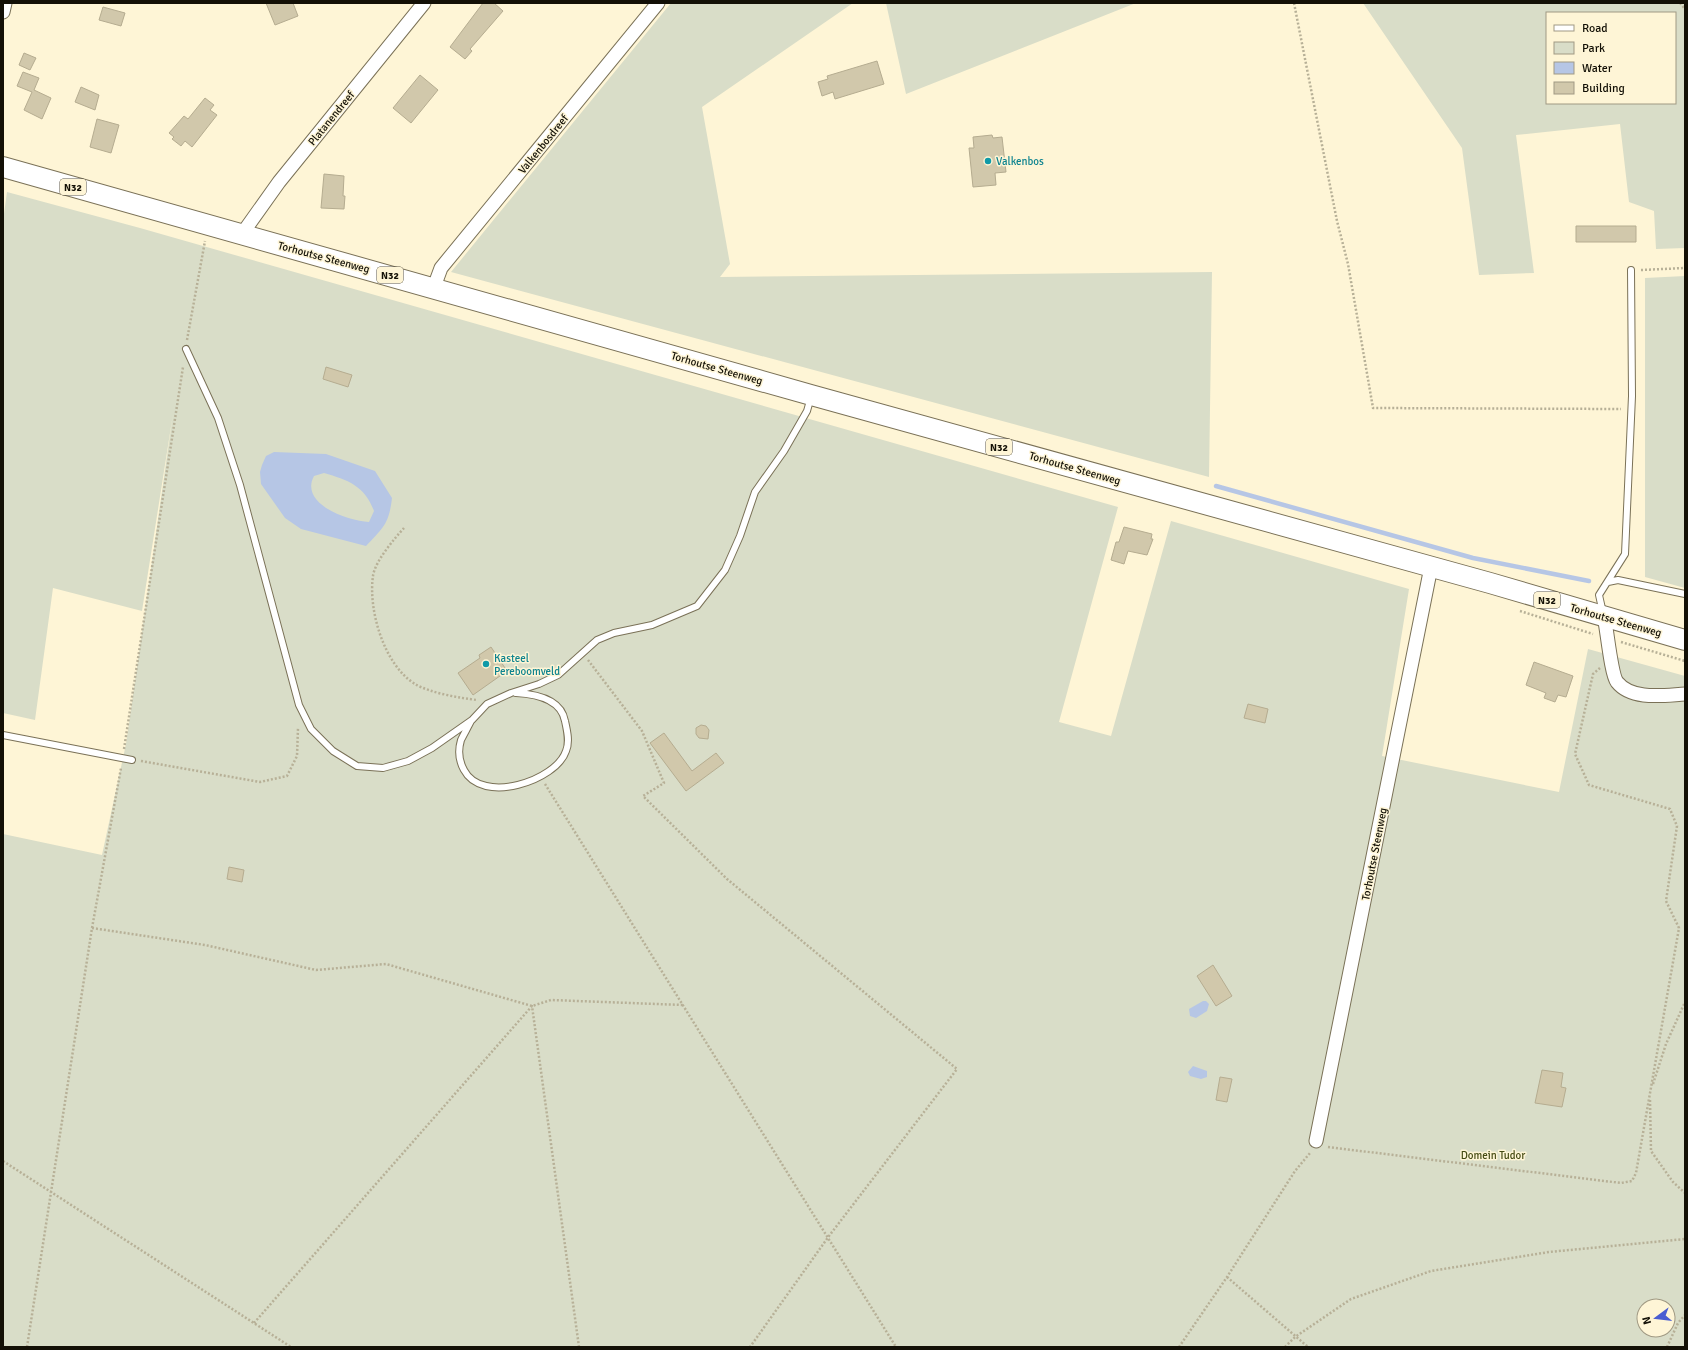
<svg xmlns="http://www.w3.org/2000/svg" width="1688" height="1350" font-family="Signika,sans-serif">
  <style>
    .green { fill: #d9ddc8; fill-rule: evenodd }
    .water { fill: #b6c6e5; fill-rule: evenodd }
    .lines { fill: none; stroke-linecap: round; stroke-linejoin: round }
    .stream { stroke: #b6c6e5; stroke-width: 4.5 }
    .building { fill: #d1c8ab; stroke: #b5ac90 }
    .lane-casing { stroke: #7a7157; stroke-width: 8 }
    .street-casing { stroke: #7a7157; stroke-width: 15 }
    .primary-casing { stroke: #7a7157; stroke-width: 22 }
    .path { stroke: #b7b097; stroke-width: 2.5; stroke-dasharray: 2 2; stroke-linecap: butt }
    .lane { stroke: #fff; stroke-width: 6 }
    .street { stroke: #fff; stroke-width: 13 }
    .primary { stroke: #fff; stroke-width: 20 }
    .culture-dot { fill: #0f9aa8; stroke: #fef5d6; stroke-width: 1.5 }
    .labels { text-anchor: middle; stroke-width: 3; stroke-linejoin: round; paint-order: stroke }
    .shield { fill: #fef5d6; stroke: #5a5544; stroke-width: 1 }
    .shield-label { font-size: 10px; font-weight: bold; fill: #131006 }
    .street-label { font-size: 11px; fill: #131006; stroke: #fef5d6 }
    .culture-label { font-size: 11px; fill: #0d838f; stroke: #fef5d6; text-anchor: start }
    .park-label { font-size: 11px; fill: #454b13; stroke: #fef5d6 }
  </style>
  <rect width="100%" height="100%" fill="#fef5d6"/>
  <path class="green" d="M671,3H853L702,107L730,264L720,277L1212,272L1209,477L451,272Z
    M886,3H1136L906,94Z
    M1363,3H1685V248L1656,249L1654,211L1629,202L1620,124L1516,135L1534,273L1479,275L1462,148ZM1547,13H1675V103H1547Z
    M7,192L140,228L1118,507L1059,722L1111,736L1171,521L1409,589L1382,756L1559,792L1588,649L1685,676V1347H3V834L102,855L126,744L173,414L142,611L53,588L35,720L3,713V221ZM1644,1306H1668V1330H1644Z
    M1685,276V588L1645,577V278Z"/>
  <path class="water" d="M274,452L326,454L375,471L392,498C389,524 383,528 366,546L301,529L285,518L261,484L260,472L262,465L266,456ZM324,473C348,480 365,486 374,511L369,522C348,521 299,504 314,476Z
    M1203,1001H1206L1209,1004L1207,1011L1196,1018L1190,1016L1189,1009Z
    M1193,1066L1207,1071V1077L1201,1079L1190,1076L1188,1072Z"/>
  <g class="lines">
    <path class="stream" d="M1216,486L1473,558L1589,581"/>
  </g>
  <path class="building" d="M266,3H293L298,16L275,25Z
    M483,3H494L503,11L470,49L472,51L465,59L450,47Z
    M103,7L125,13L121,26L99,20Z
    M24,53L36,58L30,70L19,65Z
    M877,61L884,84L835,99L833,92L822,96L818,82L828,79L827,76Z
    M23,72L39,78L34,90L51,98L42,119L24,110L32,92L17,86Z
    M420,75L438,90L411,123L393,108Z
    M81,87L99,95L95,110L75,102Z
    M205,98L214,105L210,110L217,115L192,147L185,141L181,146L172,139L174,137L169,133L184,116L188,119Z
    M97,119L119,125L111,153L90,147Z
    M992,135L993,138L1002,137L1006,172L995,173L996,185L973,187L969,148H974L973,137Z
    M324,174L344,176L343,196H345L344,209L321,208Z
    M1576,226H1636V242H1576Z
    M326,367L352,375L348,387L323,379Z
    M1124,527L1152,534L1151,539H1153L1147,555L1128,551L1124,564L1111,560L1116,542H1119Z
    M491,647L507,671L473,695L458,673L480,658L479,655Z
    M1534,662L1573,676L1566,697L1558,695L1555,702L1544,698L1546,693L1526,685Z
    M1248,704L1268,709L1265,723L1244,718Z
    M701,725L706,726L709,730L708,739L699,738L696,734V728Z
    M664,733L692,771L716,753L724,763L686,791L650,743Z
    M229,867L244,870L242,882L227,879Z
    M1213,965L1232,996L1216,1006L1197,976Z
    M1542,1070L1563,1073L1561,1087L1566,1088L1562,1107L1535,1103Z
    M1220,1077L1232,1079L1227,1102L1216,1100Z"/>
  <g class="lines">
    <defs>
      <path id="lane" d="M186,349L218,418L240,485L299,705L311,729L333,751L357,766L383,768L408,761L432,748L472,720L487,704L511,693L539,684L558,675L597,640L614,633L652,625L697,606L725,570L740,536L755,492L784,451L807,411L811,397
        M1608,582L1618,580L1685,594
        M1603,613L1599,595L1625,554L1632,396L1631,270
        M471,721C468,727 464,734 461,740C458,750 459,761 464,770C482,805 556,781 566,751C570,742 567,730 565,721C561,699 535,694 516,693
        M3,735L132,760"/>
      <path id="street" d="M3,12L5,3
        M242,234L279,182L424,3
        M434,287L441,268L658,3
        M1604,616C1607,629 1611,674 1617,682C1632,701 1665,695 1685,694
        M1316,1141L1431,567"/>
      <path id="primary" d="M3,167L811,395L1490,583L1685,640"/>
    </defs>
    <use href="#lane" class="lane-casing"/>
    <use href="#street" class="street-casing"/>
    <use href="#primary" class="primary-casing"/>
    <path class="path" d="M1294,3L1337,221L1348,264L1373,408L1621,409
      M1680,3L1685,9
      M1641,270L1685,268
      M187,340L205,241
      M404,528C395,538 375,561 373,576C368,610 384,665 415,684C430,693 460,698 477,700
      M1520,611L1593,634
      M1621,642L1685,661
      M588,660L642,731L664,783L643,796L727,879L957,1069L829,1236L750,1347
      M124,749L183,367
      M141,761L260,782L287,776L297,756L298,728
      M545,784L896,1347
      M92,928L205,945L316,970L386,964L532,1006L551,1000L683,1005
      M1653,1084L1666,1044L1685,1002
      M1650,1100L1651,1151L1673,1182L1685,1193
      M1328,1147L1621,1183L1632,1181L1636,1173L1679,928L1666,901L1677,826L1670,809L1589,785L1575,754L1593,674L1600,668
      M3,1161L291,1347
      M1227,1277L1308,1347
      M254,1323L532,1006L579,1347
      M27,1347L92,928L121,768
      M1179,1347L1227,1277L1295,1171L1310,1153
      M1285,1347L1295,1337L1351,1299L1431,1271L1549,1252L1685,1239
      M1667,1347L1678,1323L1685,1315"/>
    <use href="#lane" class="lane"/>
    <use href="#street" class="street"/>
    <use href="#primary" class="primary"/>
  </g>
  <g class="culture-dot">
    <circle cx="988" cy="161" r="4"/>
    <circle cx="486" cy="664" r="4"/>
  </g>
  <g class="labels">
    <g class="shield">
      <rect x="60" y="179" width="26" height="16" rx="3"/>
      <rect x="377" y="267" width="26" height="16" rx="3"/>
      <rect x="986" y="439" width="26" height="16" rx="3"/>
      <rect x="1534" y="592" width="26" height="16" rx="3"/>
    </g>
    <g class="shield-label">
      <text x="73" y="191">N32</text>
      <text x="390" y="279">N32</text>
      <text x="999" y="451">N32</text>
      <text x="1547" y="604">N32</text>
    </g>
    <g class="street-label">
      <text transform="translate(331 118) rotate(-51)" y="4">Platanendreef</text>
      <text transform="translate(543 144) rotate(-51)" y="4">Valkenbosdreef</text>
      <text transform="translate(324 257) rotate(15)" y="4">Torhoutse Steenweg</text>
      <text transform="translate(717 368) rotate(16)" y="4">Torhoutse Steenweg</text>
      <text transform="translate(1075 468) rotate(16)" y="4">Torhoutse Steenweg</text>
      <text transform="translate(1616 620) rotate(16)" y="4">Torhoutse Steenweg</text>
      <text transform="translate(1374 854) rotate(-79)" y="4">Torhoutse Steenweg</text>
    </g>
    <g class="culture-label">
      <text x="996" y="165">Valkenbos</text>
      <text x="494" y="662">Kasteel<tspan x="494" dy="13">Pereboomveld</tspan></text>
    </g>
    <g class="park-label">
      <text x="1493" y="1159">Domein Tudor</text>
    </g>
  </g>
  <rect width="1688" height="1350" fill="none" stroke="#131006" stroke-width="8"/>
  <rect x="1546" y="12" width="130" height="92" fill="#fef5d6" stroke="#a09983"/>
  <rect x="1554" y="25" width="20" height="6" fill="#ffffff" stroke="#a09983"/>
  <text x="1582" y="32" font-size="12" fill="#131006">Road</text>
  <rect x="1554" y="42" width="20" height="12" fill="#d9ddc8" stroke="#a09983"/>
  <text x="1582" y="52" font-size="12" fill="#131006">Park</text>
  <rect x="1554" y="62" width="20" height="12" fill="#b6c6e5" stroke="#a09983"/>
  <text x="1582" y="72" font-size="12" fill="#131006">Water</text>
  <rect x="1554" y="82" width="20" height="12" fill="#d1c8ab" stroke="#a09983"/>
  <text x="1582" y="92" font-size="12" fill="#131006">Building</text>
  <g transform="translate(1656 1318) rotate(255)"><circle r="19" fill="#fef5d6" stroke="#a09983"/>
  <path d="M0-3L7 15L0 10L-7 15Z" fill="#495dd1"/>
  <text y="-6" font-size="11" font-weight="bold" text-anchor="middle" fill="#131006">N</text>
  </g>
</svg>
